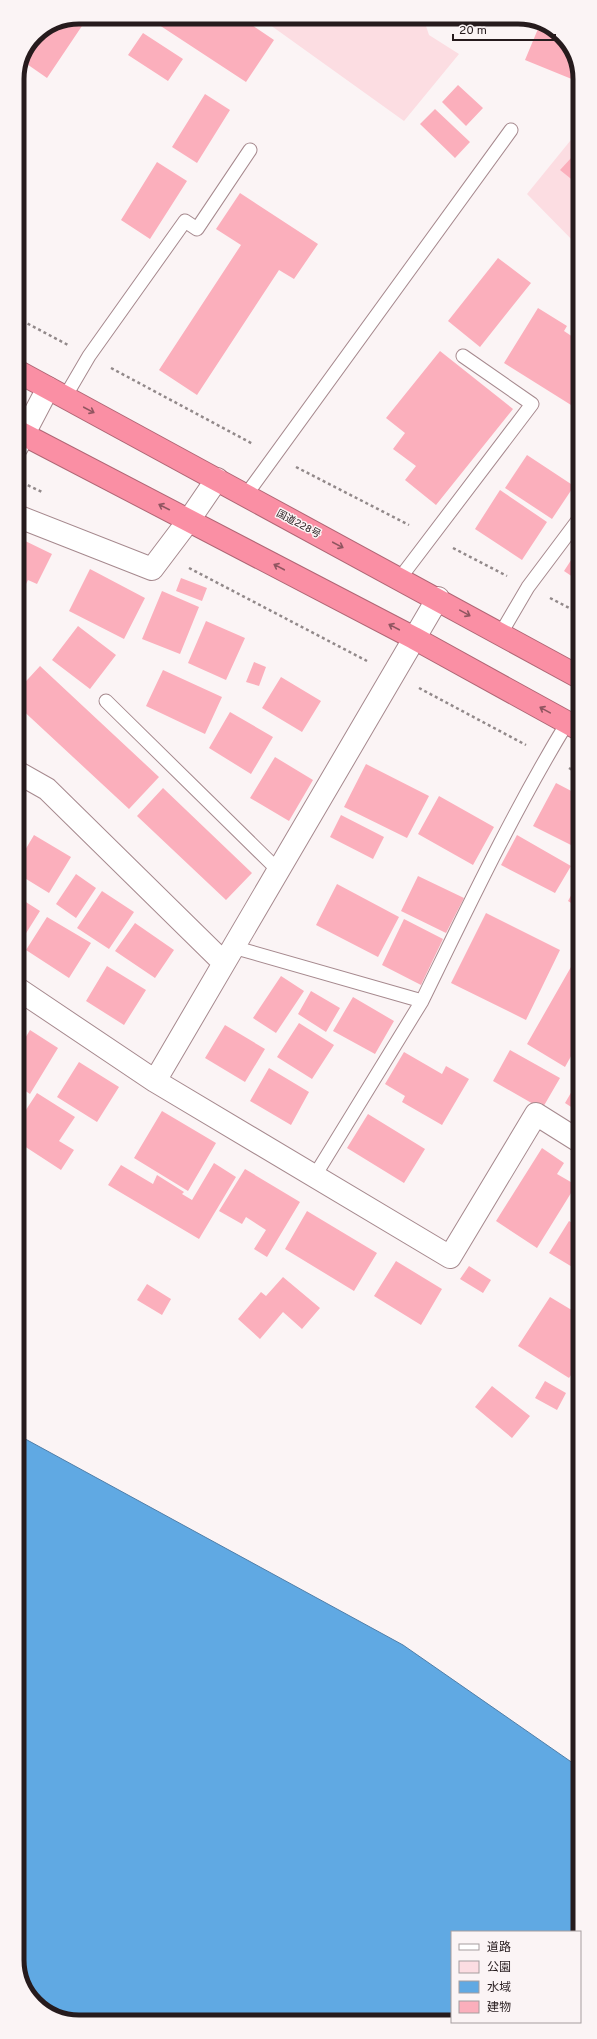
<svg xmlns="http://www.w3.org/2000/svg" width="597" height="2039" font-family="Overpass,'Noto Sans JP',sans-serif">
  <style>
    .green { fill: #fcdde2 }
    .water { fill: #60a9e3; stroke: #4f7ea8 }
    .building { fill: #fbafbc }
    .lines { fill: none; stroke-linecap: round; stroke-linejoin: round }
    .lane-casing { stroke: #a6898e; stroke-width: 15 }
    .street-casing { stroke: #a6898e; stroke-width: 24 }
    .highway-casing { stroke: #b06675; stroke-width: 24 }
    .path { stroke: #92898a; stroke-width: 2.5; stroke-dasharray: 3 3; stroke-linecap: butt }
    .lane { stroke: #fff; stroke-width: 13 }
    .street { stroke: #fff; stroke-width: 22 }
    .highway { stroke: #fa8fa4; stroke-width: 22 }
    .oneway { stroke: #905560 }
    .labels { text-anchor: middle; stroke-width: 3; stroke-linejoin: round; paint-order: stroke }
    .street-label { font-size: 10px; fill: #261b1d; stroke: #fbf4f5 }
    .rim { fill: none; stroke: #261b1d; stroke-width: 5 }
  </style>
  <rect width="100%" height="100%" fill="#fbf4f5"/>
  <path class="green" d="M259,17H423L429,35L459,54L404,121Z
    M579,130V247L527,194Z"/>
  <path class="water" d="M18,1435L403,1645L580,1768V1932H452V2021L75,2022L38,2007L18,1972Z"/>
  <path class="building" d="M79,17H88L47,78L24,62L32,50L29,49L35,35Z
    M152,17H240L274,40L246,82L150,19Z
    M540,24L559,33L579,67V82L525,60Z
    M143,33L183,59L168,81L128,55Z
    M458,85L483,108L466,126L442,102Z
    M205,94L230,110L197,163L172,147Z
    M435,109L470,142L455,158L420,124Z
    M572,157L579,163V177L575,182L560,170Z
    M157,162L187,181L150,239L121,220Z
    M240,193L318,244L294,279L279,270L197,395L159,370L241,245L216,229Z
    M498,258L531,283L480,347L448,321Z
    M538,308L567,326L564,331L579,341V410L504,363Z
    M440,351L513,409L436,505L405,480L416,466L393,449L405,433L386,418Z
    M527,455L574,486L552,519L505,488Z
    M500,490L547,522L522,560L475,529Z
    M17,537L52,554L37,584L28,580L22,592L17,589Z
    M579,548V581L564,571Z
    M90,569L145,598L124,639L69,611Z
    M181,578L207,588L202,601L176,591Z
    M162,591L199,607L180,654L142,639Z
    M206,621L245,638L226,680L188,663Z
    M78,626L116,655L90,689L52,660Z
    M254,662L266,667L259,686L246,682Z
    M40,666L159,777L129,809L17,705V691Z
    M163,670L222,697L205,734L146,706Z
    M281,677L321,701L302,732L262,708Z
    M230,712L273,737L251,774L209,748Z
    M275,757L313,780L289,821L250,798Z
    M366,764L429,796L407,838L344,807Z
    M556,783L579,795V849L533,826Z
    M163,788L252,873L226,900L137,816Z
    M439,796L494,827L473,865L418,834Z
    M17,813L25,818L17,829Z
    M341,815L384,837L373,859L330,837Z
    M34,835L71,857L49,893L18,874V862Z
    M517,835L571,866L555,893L501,865Z
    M76,874L96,888L76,918L56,904Z
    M418,876L464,898L446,933L401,911Z
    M579,881V908L568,901Z
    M337,884L399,917L378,957L316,925Z
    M102,891L134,912L109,949L77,928Z
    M18,897L40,911L18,946Z
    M486,913L560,950L526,1020L451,983Z
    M47,917L91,943L69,978L26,950Z
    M404,919L443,939L421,985L382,965Z
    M135,923L174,950L155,978L115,951Z
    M579,924V941L572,937Z
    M579,953V1042L565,1067L527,1044Z
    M107,966L146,990L124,1025L86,1001Z
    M281,976L304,991L276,1033L253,1018Z
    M311,991L340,1008L326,1032L298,1014Z
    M353,997L394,1021L375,1054L333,1031Z
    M299,1023L334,1045L312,1079L277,1057Z
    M225,1025L265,1049L245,1082L205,1058Z
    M30,1030L58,1048L30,1094L18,1086V1050Z
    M510,1050L560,1078L542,1109L493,1081Z
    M404,1052L442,1074L446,1066L469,1079L442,1125L402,1102L405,1096L385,1084Z
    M79,1062L119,1087L97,1122L57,1097Z
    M269,1068L309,1092L291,1125L250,1101Z
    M579,1079V1112L565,1103Z
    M37,1093L75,1117L59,1141L74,1150L61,1170L18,1142V1122Z
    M162,1111L216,1143L188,1191L134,1158Z
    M368,1114L425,1149L404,1183L347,1148Z
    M542,1148L564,1163L557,1174L576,1185L537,1248L496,1221Z
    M214,1163L236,1177L199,1239L108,1185L121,1165L153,1184L157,1175L184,1192L182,1194L192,1200Z
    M245,1169L300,1202L267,1257L254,1249L266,1230L246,1217L242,1224L219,1211Z
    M307,1211L377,1253L354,1291L285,1249Z
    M580,1219V1259L574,1268L549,1253L569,1221L576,1225Z
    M396,1261L442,1289L421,1325L374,1296Z
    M469,1266L491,1280L483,1293L460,1279Z
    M283,1277L320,1308L302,1329L283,1312L260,1339L238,1319L261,1292L266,1296Z
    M147,1284L171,1299L162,1315L137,1300Z
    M550,1297L580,1315V1371L576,1368L569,1378L518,1346Z
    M545,1381L566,1393L557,1410L535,1398Z
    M492,1386L530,1416L512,1438L475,1407Z"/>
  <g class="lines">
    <defs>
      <path id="lane" d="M65,397L89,356L185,221L197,229L250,150
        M246,495L511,130
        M400,578L532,404L463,356
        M501,633L528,587L579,519
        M106,701L278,870
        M233,947L422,1001C468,907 513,812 567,723
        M314,1177L422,1001"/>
      <path id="street" d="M17,447L48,388
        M17,516L152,569L189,520L217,479
        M17,772L47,789L224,963
        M18,989L155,1081L450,1257L536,1114L579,1141
        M155,1081L438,598"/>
      <path id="highway" d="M17,371L579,677
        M17,431L414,638L579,729"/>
    </defs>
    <use href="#lane" class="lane-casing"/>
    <use href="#street" class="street-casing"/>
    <use href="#highway" class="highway-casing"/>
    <path class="path" d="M17,318L68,345
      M111,368L253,444
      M296,467L409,525
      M17,480L44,493
      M453,548L507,576
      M189,568L367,661
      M550,598L579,613
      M419,688L526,745
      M569,768L579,774"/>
    <use href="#lane" class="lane"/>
    <use href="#street" class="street"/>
    <use href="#highway" class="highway"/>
  </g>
  <defs><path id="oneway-shaft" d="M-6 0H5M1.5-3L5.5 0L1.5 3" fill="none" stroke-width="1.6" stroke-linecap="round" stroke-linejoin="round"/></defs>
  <g class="oneway">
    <use href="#oneway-shaft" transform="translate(89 410) rotate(28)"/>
    <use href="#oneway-shaft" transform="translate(164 507) rotate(-153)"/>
    <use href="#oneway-shaft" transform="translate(338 545) rotate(28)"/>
    <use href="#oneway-shaft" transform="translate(279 567) rotate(-152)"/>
    <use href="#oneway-shaft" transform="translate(465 613) rotate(29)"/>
    <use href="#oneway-shaft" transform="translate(394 627) rotate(-152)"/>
    <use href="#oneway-shaft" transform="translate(545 710) rotate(-151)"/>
  </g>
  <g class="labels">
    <g class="street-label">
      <text transform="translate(299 523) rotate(28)" y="4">国道228号</text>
    </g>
  </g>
  <path d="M0 0H597V2039H0ZM79 24H518A55 55 0 0 1 573 79V1960A55 55 0 0 1 518 2015H79A55 55 0 0 1 24 1960V79A55 55 0 0 1 79 24Z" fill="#fbf4f5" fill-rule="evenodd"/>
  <path class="rim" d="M79 24H518A55 55 0 0 1 573 79V1960A55 55 0 0 1 518 2015H79A55 55 0 0 1 24 1960V79A55 55 0 0 1 79 24Z"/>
  <rect x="451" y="1931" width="130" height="92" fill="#fbf4f5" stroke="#a69d9f"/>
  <rect x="459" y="1944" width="20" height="6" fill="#ffffff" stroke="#a69d9f"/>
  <text x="487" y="1951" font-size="12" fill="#261b1d">道路</text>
  <rect x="459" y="1961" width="20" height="12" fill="#fcdde2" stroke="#a69d9f"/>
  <text x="487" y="1971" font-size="12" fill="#261b1d">公園</text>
  <rect x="459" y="1981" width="20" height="12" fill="#60a9e3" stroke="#a69d9f"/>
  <text x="487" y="1991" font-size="12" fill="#261b1d">水域</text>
  <rect x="459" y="2001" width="20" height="12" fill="#fbafbc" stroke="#a69d9f"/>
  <text x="487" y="2011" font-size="12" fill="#261b1d">建物</text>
  <path d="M453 34v6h102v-6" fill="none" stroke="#261b1d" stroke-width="2"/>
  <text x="459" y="34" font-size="12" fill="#261b1d" stroke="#fbf4f5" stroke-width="3" paint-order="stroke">20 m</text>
</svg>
